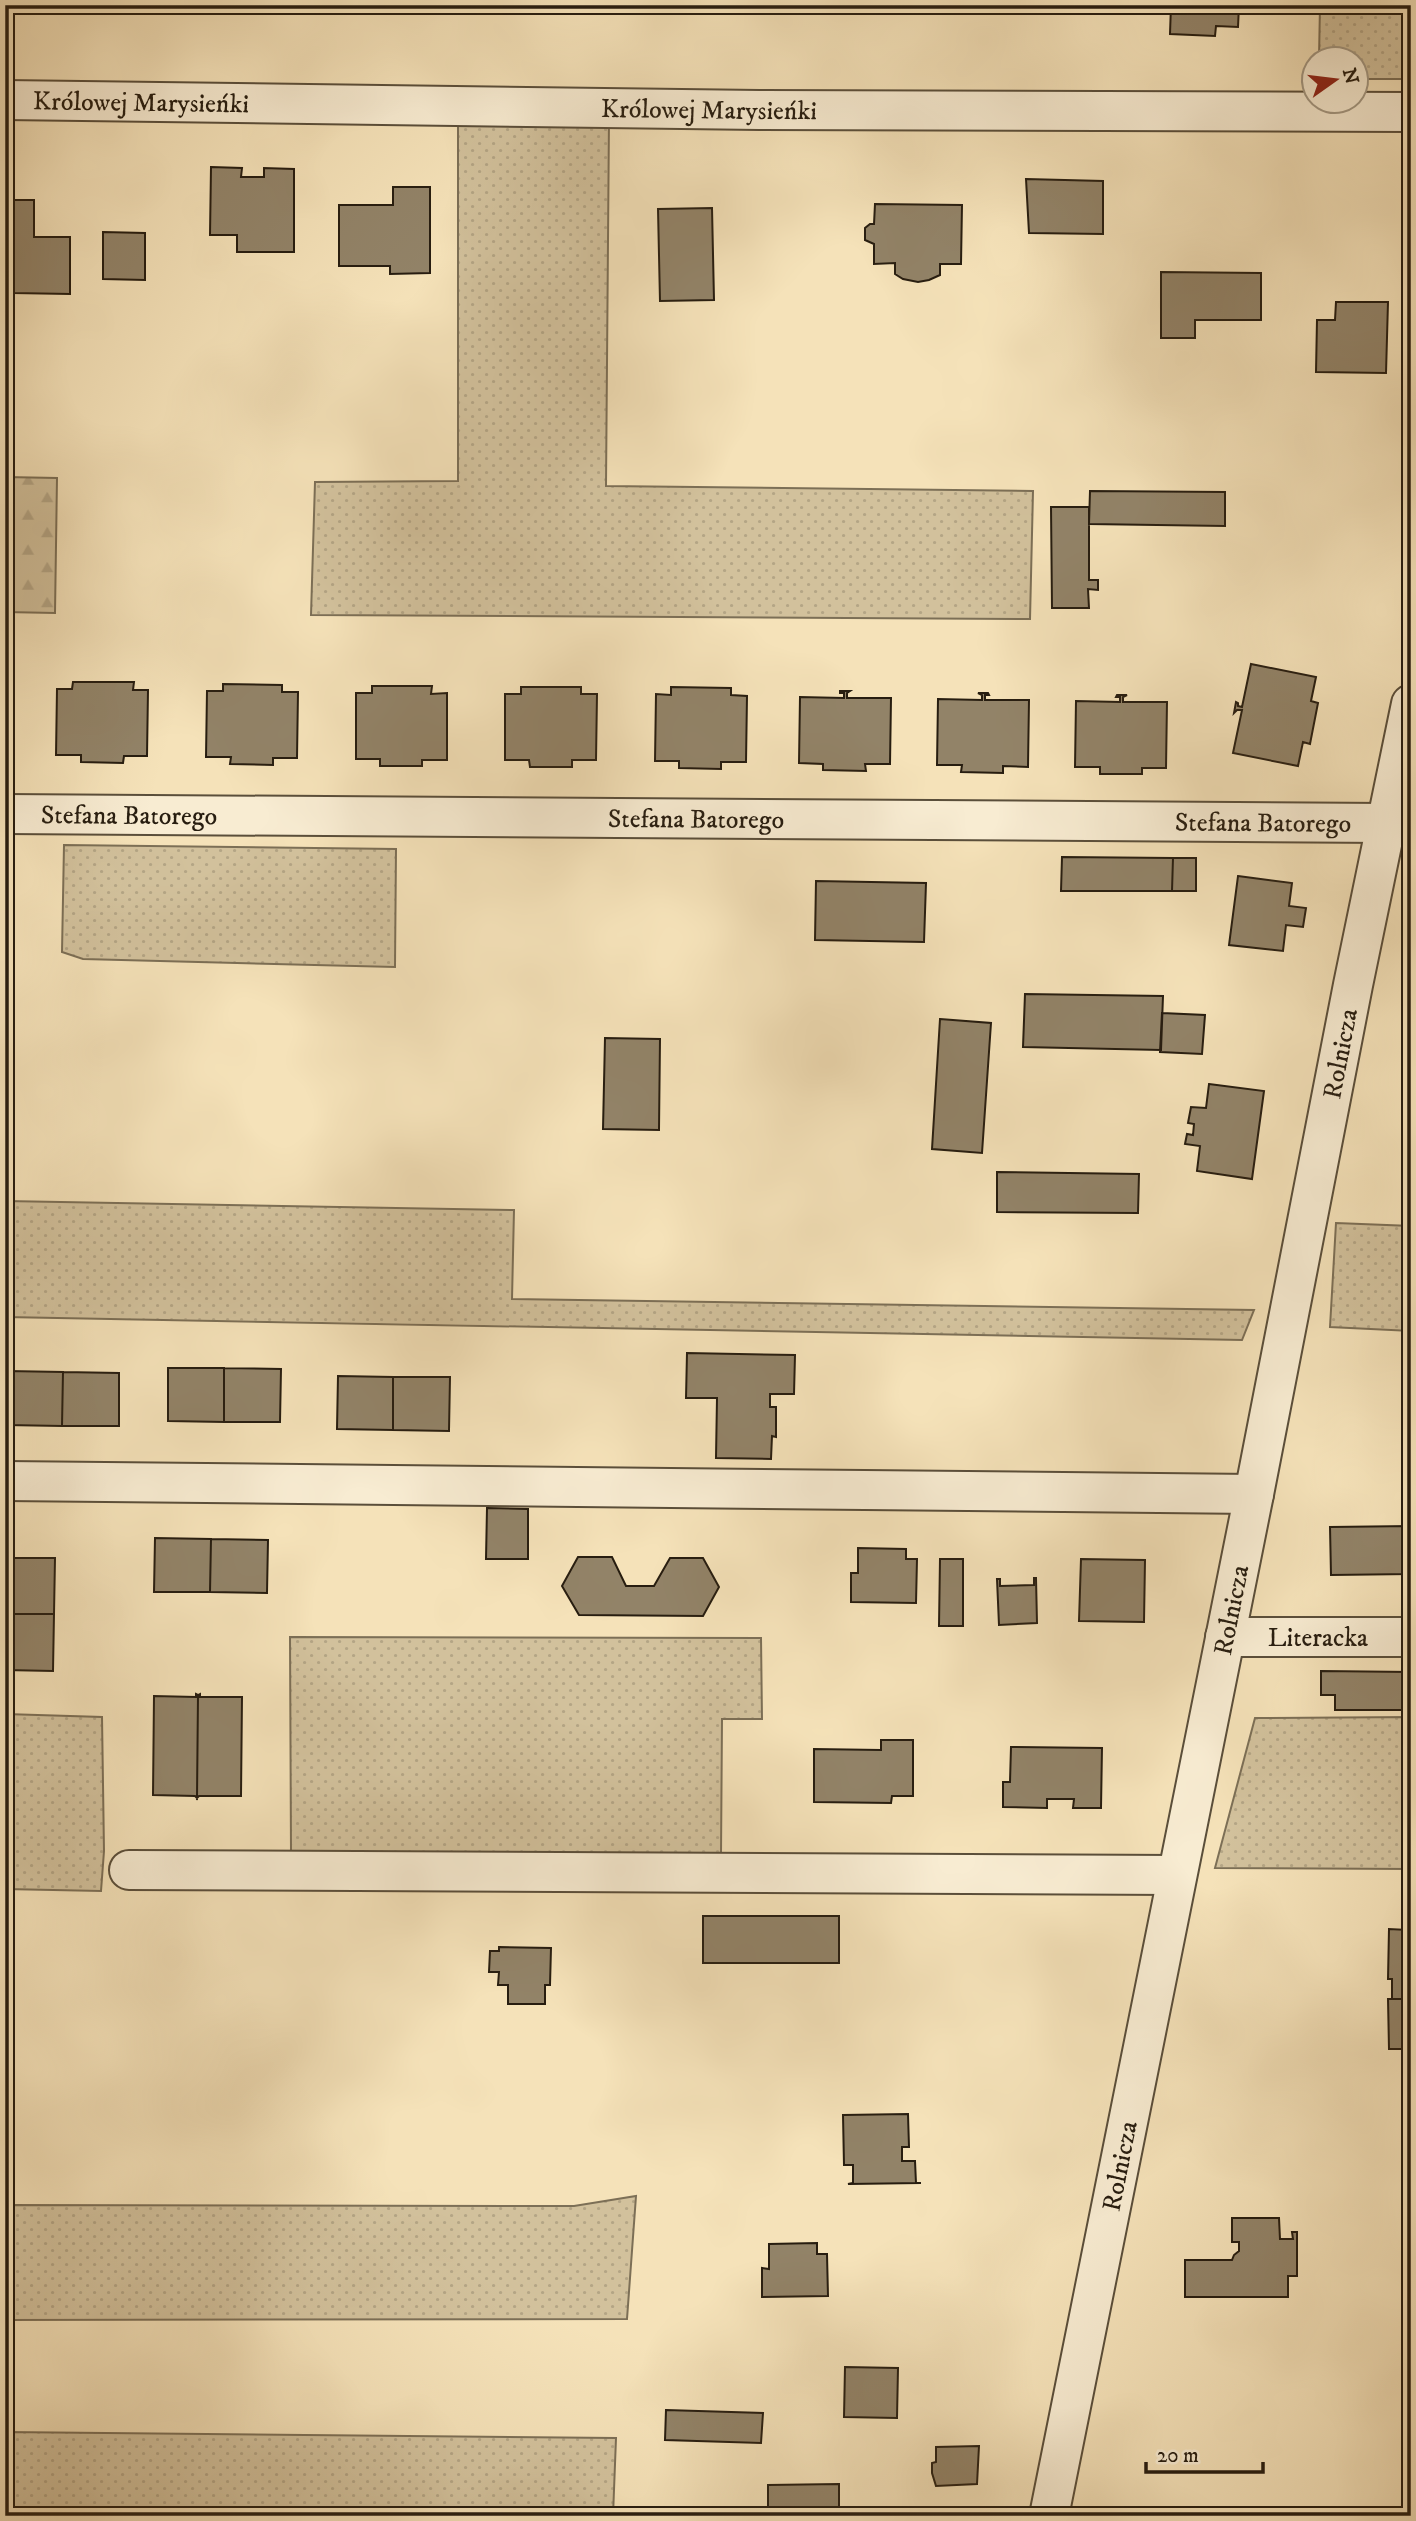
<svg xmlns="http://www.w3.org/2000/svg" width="1416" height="2521" font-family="'IM FELL DW Pica',serif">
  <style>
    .grass { fill: url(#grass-dots); stroke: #7c6f56; stroke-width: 2 }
    .forest { fill: url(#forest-firs); stroke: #7c6f56; stroke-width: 2 }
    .building { fill: #928368; stroke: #271d10; stroke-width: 2 }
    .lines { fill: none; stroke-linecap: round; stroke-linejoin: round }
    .minor-casing { stroke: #5a4e3a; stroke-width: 42 }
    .minor { stroke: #f8ecd2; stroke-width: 38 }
    .labels { text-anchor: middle; stroke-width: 6; stroke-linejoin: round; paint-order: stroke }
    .street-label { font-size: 26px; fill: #271d10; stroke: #f8ecd2 }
  </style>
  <defs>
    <pattern id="grass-dots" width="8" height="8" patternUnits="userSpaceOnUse" patternTransform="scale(1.75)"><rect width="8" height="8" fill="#d2c19c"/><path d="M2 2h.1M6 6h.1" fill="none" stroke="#b4a585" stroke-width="1.8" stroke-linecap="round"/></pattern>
    <pattern id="forest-firs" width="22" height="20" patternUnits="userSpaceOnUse" patternTransform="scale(1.75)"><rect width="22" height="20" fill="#d2c19c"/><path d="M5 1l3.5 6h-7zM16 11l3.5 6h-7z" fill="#b4a585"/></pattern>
  </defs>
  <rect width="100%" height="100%" fill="#f5e2b9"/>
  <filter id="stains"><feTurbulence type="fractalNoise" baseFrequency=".00286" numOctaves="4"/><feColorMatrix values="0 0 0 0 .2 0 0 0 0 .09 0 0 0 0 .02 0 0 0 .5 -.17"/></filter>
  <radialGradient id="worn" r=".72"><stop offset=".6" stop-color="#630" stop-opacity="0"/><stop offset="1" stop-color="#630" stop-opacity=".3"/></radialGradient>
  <path class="grass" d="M1320,5H1411V79H1357L1356,60L1319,59Z
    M458,118H609L606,486L1033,491L1030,619L311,615L315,482L458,481Z
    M64,845L396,849L395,967L83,959L62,952Z
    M5,1201L514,1210L512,1299L1254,1310L1242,1340C830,1333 418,1322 5,1317Z
    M1336,1223L1411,1226V1331L1330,1327Z
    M290,1637L761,1638L762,1719H722L721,1855L291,1852Z
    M5,1714L102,1717L104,1851L101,1891L5,1889Z
    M1411,1717V1869L1215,1868L1255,1718Z
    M636,2196L627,2319L5,2320V2205L574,2206Z
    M5,2432L616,2438L613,2516H5Z"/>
  <path class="forest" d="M5,477L57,478L55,613L5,612Z"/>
  <path class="building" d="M1171,5H1239L1238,27L1216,26L1215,36L1170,34Z
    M211,167L242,168L241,177H264V168L294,169V252H237V235H210Z
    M1026,179L1103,181V234L1029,233Z
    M393,187H430V273L390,274V266H339V205H393Z
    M5,200H34V237H70V294L13,293V257H5Z
    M875,204L962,205L961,264H940V275L929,280L918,282L903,279L895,274V263L874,264V244L865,240V228L870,224H874Z
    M712,208L714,300L660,301L658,209Z
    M103,232L145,233V280L103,279Z
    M1161,272L1261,273V320H1195V338H1161Z
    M1336,302H1388L1386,373L1316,372L1317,320H1335Z
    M1090,491L1225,492V526L1089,524Z
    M1051,507H1089V580H1098V590L1088,589L1089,608H1052Z
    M1251,664L1316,677L1311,701L1318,703L1310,744L1303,742L1298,766L1233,753L1242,710H1237L1234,713L1236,702L1238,703V706L1242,707Z
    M73,682H134L133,690H148L147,756H124L123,763L81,762V755H56L57,689H72Z
    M223,684L282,685V692H298L297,758H273V765L230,764L231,757H206L207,691H223Z
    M372,686H432L431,694L447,693V760H422V766H380V759H356V693H372Z
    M521,687H581V694H597L596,760H572V767H530L529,760H505V694H521Z
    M671,687L731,688V695L747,696L746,762H721V769L679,768V761H655L656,694L671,695Z
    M840,691H850L847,693V698H891L890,764H865L866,771L823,770V764L799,763L800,697L844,698V693H840Z
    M978,693H988L989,695H985V700H1029L1028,767L1003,766V773L961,772L962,765H937L938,699L982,700V695Z
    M1117,695H1127L1123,697V702H1167L1166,768H1142V774H1100V767H1075L1076,701L1120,702V697H1116Z
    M1062,857L1173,858L1172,891H1061Z
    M1173,858H1196V891H1172Z
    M1238,876L1292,883L1289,906L1306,908L1303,927L1286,925L1283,951L1229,945Z
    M816,881L926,883L924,942L815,940Z
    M1025,994L1163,996L1161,1050L1023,1047Z
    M1162,1013L1205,1015L1202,1054L1160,1052Z
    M940,1019L991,1023L982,1153L932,1149Z
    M605,1038L660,1039L659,1130L603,1129Z
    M1209,1084L1264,1091L1252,1179L1197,1171L1200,1146L1185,1144L1187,1134L1193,1135L1194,1124L1188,1123L1191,1107L1206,1108Z
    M997,1172L1139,1174L1138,1213L997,1212Z
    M687,1353L795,1355L794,1394H770V1407H776V1437L772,1436L771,1459L716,1458L717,1398H686Z
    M168,1368H224V1422L168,1421Z
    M224,1368L281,1369L280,1422H224Z
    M7,1371L63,1372L62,1426L6,1425Z
    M63,1372L119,1373V1426H62Z
    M338,1376L393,1377V1430L337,1429Z
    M393,1377H450L449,1431L393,1430Z
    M487,1508L528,1509V1559H486Z
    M1411,1526V1574L1331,1575L1330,1527Z
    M155,1538L211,1539L210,1592H154Z
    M211,1539L268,1540L267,1593L210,1592Z
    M858,1548L906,1549V1559H917L916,1603L851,1602V1573H858Z
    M578,1557H612L626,1586H654L670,1558H703L719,1587L703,1616L579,1615L562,1586Z
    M5,1558H55L54,1614H5Z
    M940,1559H963V1626H939Z
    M1081,1559L1145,1560L1144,1622L1079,1621Z
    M1034,1578H1036L1037,1623L999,1625L997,1579H1000V1586L1034,1585Z
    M5,1614H54L53,1671L5,1670Z
    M1321,1671L1411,1672V1710H1335V1695H1321Z
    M196,1694L198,1695L197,1798L195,1796L153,1795L154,1696L196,1697Z
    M200,1694V1697H242L241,1796H199L197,1798L198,1695Z
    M881,1740H913V1796H892L891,1803L814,1802V1749L881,1750Z
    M1011,1747L1102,1748L1101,1808H1073L1074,1799H1047V1808L1003,1807V1782H1010Z
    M703,1916H839V1963H703Z
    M1411,1926V1999H1392V1979H1388L1389,1929L1408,1930Z
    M499,1947L551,1948L550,1985H545V2004H508V1985H498L499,1972H489L490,1951H499Z
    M1388,1999H1411V2049H1389Z
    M908,2114L909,2147H902V2161H915L916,2183H921L848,2184L853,2183V2165H844L843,2115Z
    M1232,2218H1279L1280,2239H1293L1292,2232H1297V2276H1288V2297H1185V2260H1232L1234,2255L1239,2251V2242H1232Z
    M817,2243V2254H827L828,2296L762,2297V2268L769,2269V2244Z
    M845,2367L898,2368L897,2418L844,2417Z
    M666,2410L763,2413L761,2443L665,2440Z
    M979,2446L977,2484L936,2486L932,2473V2463L936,2462V2447Z
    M839,2484V2516H768V2485Z"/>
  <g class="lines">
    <defs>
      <g id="minor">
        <path id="s1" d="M5,100L759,110L1411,112"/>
        <path id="s2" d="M5,814L1387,823"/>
        <path d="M5,1481L1254,1494"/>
        <path id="s3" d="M1225,1637H1411"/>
        <path d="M129,1870L1177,1875"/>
        <path id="s4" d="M1049,2516L1254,1494L1353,985L1411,704"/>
      </g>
    </defs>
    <use href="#minor" class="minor-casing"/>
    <use href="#minor" class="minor"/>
  </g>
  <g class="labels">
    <g class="street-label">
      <text dy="9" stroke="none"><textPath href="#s1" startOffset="136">Królowej Marysieńki</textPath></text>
      <text dy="9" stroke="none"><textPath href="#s1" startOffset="704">Królowej Marysieńki</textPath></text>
      <text dy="9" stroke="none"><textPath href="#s2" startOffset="124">Stefana Batorego</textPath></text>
      <text dy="9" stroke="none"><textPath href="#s2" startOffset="691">Stefana Batorego</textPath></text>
      <text dy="9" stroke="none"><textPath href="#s2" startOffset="1258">Stefana Batorego</textPath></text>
      <text dy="9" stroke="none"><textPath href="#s4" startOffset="1491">Rolnicza</textPath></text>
      <text dy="9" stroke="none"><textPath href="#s4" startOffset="924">Rolnicza</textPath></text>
      <text dy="9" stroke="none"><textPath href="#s3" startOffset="93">Literacka</textPath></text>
      <text dy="9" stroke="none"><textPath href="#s4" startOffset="357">Rolnicza</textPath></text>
    </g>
  </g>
  <rect width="1416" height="2521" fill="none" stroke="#f5e2b9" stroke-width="28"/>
  <rect x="7" y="7" width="1402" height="2507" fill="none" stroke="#271d10" stroke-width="3.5"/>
  <rect x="14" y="14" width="1388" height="2493" fill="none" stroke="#271d10" stroke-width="2"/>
  <g transform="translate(1335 80) rotate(76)"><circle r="33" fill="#f8ecd2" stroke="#a49984" stroke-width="2"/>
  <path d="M0-5L12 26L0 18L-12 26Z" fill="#8f2418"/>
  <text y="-10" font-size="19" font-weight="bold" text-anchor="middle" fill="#271d10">N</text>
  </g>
  <path d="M1146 2462v10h117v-10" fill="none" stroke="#271d10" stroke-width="3.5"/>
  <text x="1157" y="2462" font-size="21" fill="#271d10" stroke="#f8ecd2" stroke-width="5" paint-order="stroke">20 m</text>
  <rect width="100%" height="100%" filter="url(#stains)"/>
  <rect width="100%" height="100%" fill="url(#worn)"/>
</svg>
